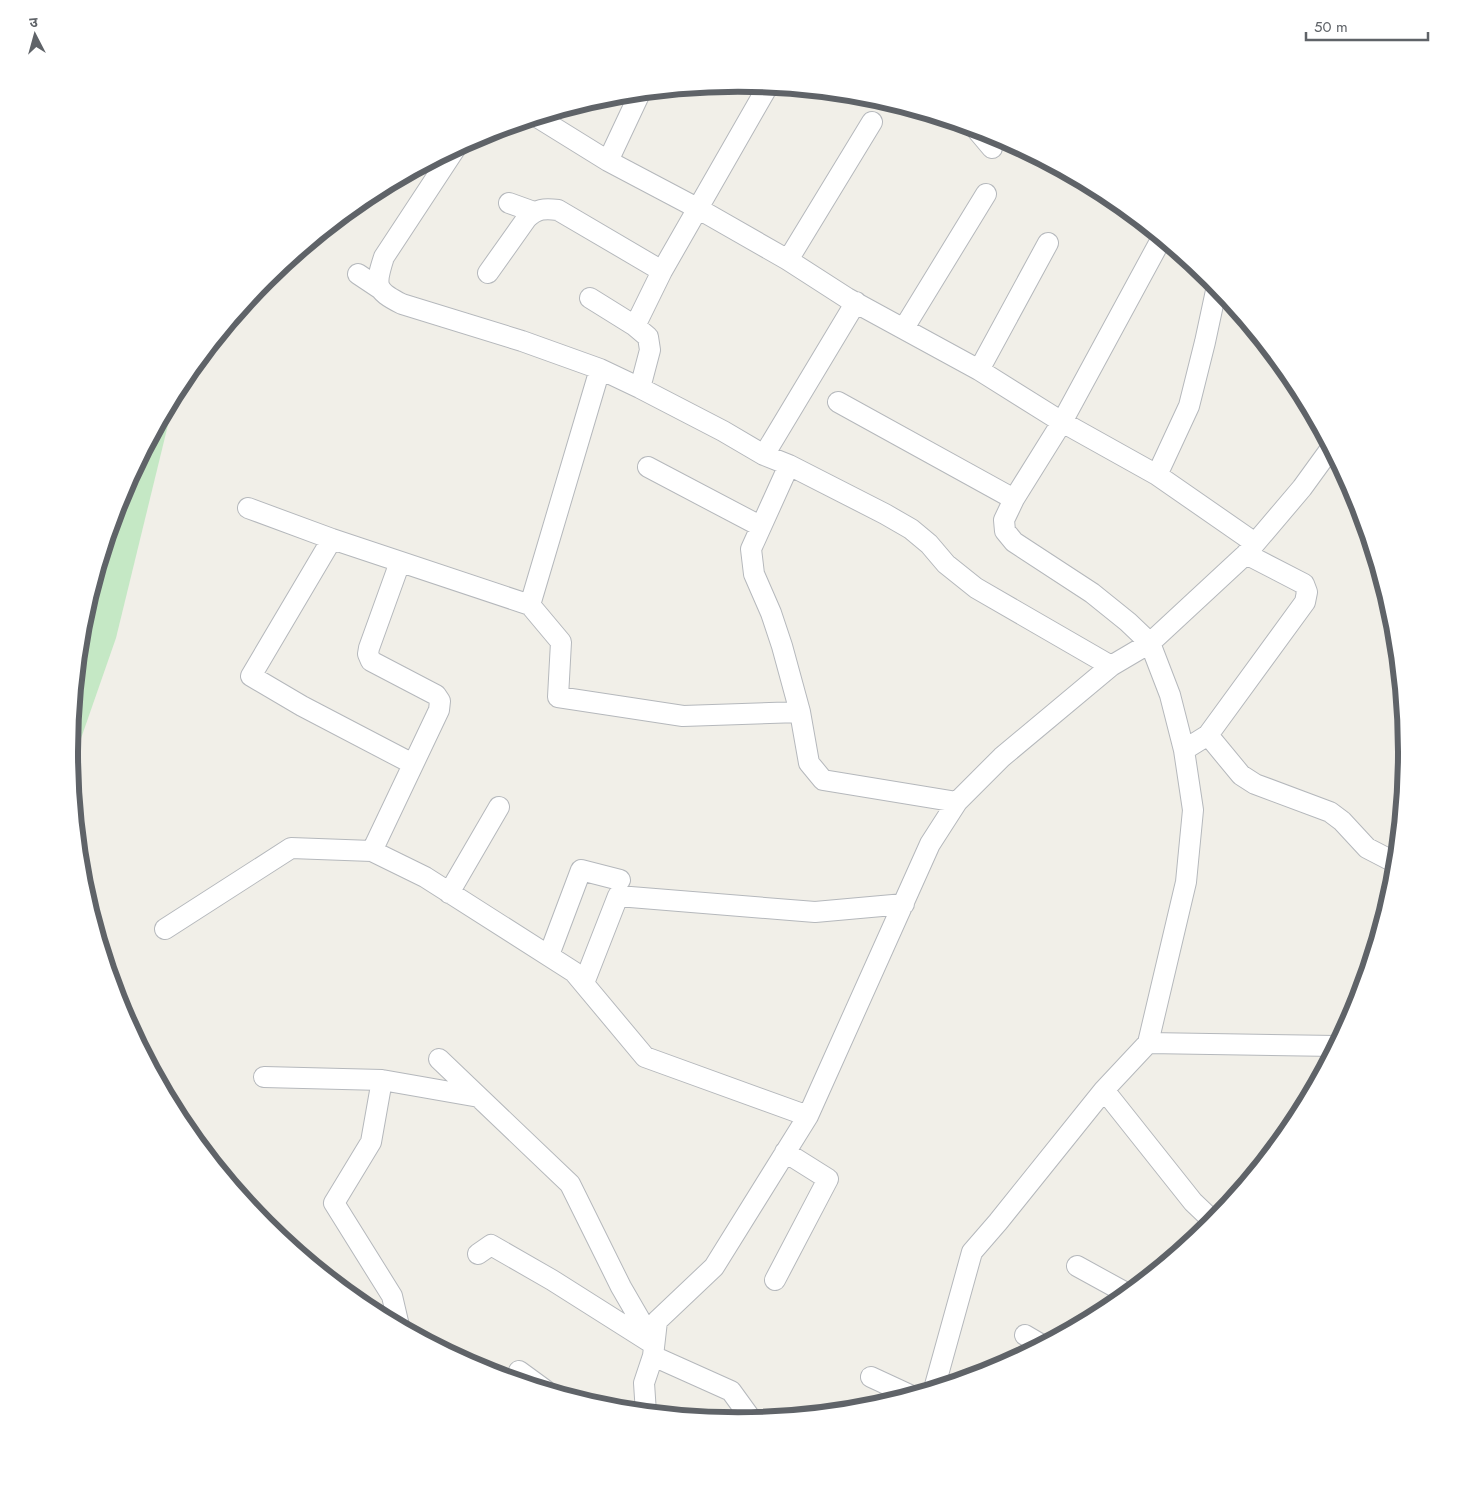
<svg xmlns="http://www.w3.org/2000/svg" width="1476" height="1505" font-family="Jost,'Noto Sans Devanagari',sans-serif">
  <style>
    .green { fill: #c5e8c5 }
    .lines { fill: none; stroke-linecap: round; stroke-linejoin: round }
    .minor-casing { stroke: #b5b8bc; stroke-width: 22 }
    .minor { stroke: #fff; stroke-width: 20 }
    .rim { fill: none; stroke: #5f6368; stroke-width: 6 }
  </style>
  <rect width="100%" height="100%" fill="#f1efe8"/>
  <path class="green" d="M176,392L116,638L70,770L69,752L82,622L120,496Z"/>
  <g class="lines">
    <defs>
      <path id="minor" d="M640,93L608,161L697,208L788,260L847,298L979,370L1062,422L1157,475L1255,543
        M537,117L608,161
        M976,129L992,148
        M455,149L384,257C375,285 374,290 402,304L522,341L600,369L640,388L723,431L764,455L789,465L885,514L911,529L929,544L946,564L976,588L1111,666
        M509,203L534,212
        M1165,241L1158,245L1062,422L1014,499L1004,520L1005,531L1014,542L1092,593L1128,622L1150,643L1170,695L1184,750L1193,810L1186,882L1148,1043L1336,1046
        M788,260L872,122
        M488,273L527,218C537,209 544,208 558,210L662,271
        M358,274L379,288
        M590,298L635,326L648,337L650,350L640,388
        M635,326L662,271L768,86
        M904,328L986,194
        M600,369L530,605L561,642L558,697L683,716L800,712
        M979,370L1048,243
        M838,402L1014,499
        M764,455L856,302
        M789,465L751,549L754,574L771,613L782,646L800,712L809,763L823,780L957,802
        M648,467L760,526
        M1157,475L1189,406L1205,342L1217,286
        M248,508L332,539L530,605
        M332,539L251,676L302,706L413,764
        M1208,735L1241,775L1255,784L1330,812L1342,821L1367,848L1396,863
        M1184,750L1208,735L1305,602L1307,592L1304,584L1246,554
        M372,851L439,710L440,701L436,695L371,661L368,654L369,648L400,562
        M449,893L499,807
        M165,929L291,848L372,851L425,877L574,972L645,1057L808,1116
        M549,955L581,870L620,880
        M584,983L618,896L815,912L904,904
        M439,1059L570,1184L621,1287L654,1344
        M264,1077L382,1080L479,1097
        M382,1080L371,1142L334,1203L392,1296L399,1326
        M1104,1090L1193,1202L1214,1222
        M478,1254L491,1245L552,1280L650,1342
        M1077,1266L1128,1294
        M775,1280L828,1179L785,1152
        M1025,1335L1042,1345
        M653,1356L731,1391L752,1420
        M519,1371L545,1390
        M871,1377L912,1396
        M934,1389L972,1252L998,1222L1104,1090L1148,1043
        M646,1413L644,1383L653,1356L657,1321L714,1267L808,1116L930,844L957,802L1002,757L1111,666L1150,643L1246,554L1302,488L1331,448"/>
    </defs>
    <use href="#minor" class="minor-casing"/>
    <use href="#minor" class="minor"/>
  </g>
  <path d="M0 0H1476V1505H0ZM78 752a660 660 0 1 1 1320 0a660 660 0 1 1-1320 0Z" fill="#fff" fill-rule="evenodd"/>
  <path class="rim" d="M78 752a660 660 0 1 1 1320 0a660 660 0 1 1-1320 0Z"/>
  <g transform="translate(35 35) rotate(354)" stroke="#ffffff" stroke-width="4" paint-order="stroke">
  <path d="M0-4L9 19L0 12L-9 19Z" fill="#5f6368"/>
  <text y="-8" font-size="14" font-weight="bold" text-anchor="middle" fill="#5f6368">उ</text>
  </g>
  <path d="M1306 32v8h122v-8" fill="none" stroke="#5f6368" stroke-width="2.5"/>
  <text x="1314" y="32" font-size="15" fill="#5f6368" stroke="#ffffff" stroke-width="4" paint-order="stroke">50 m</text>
</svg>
